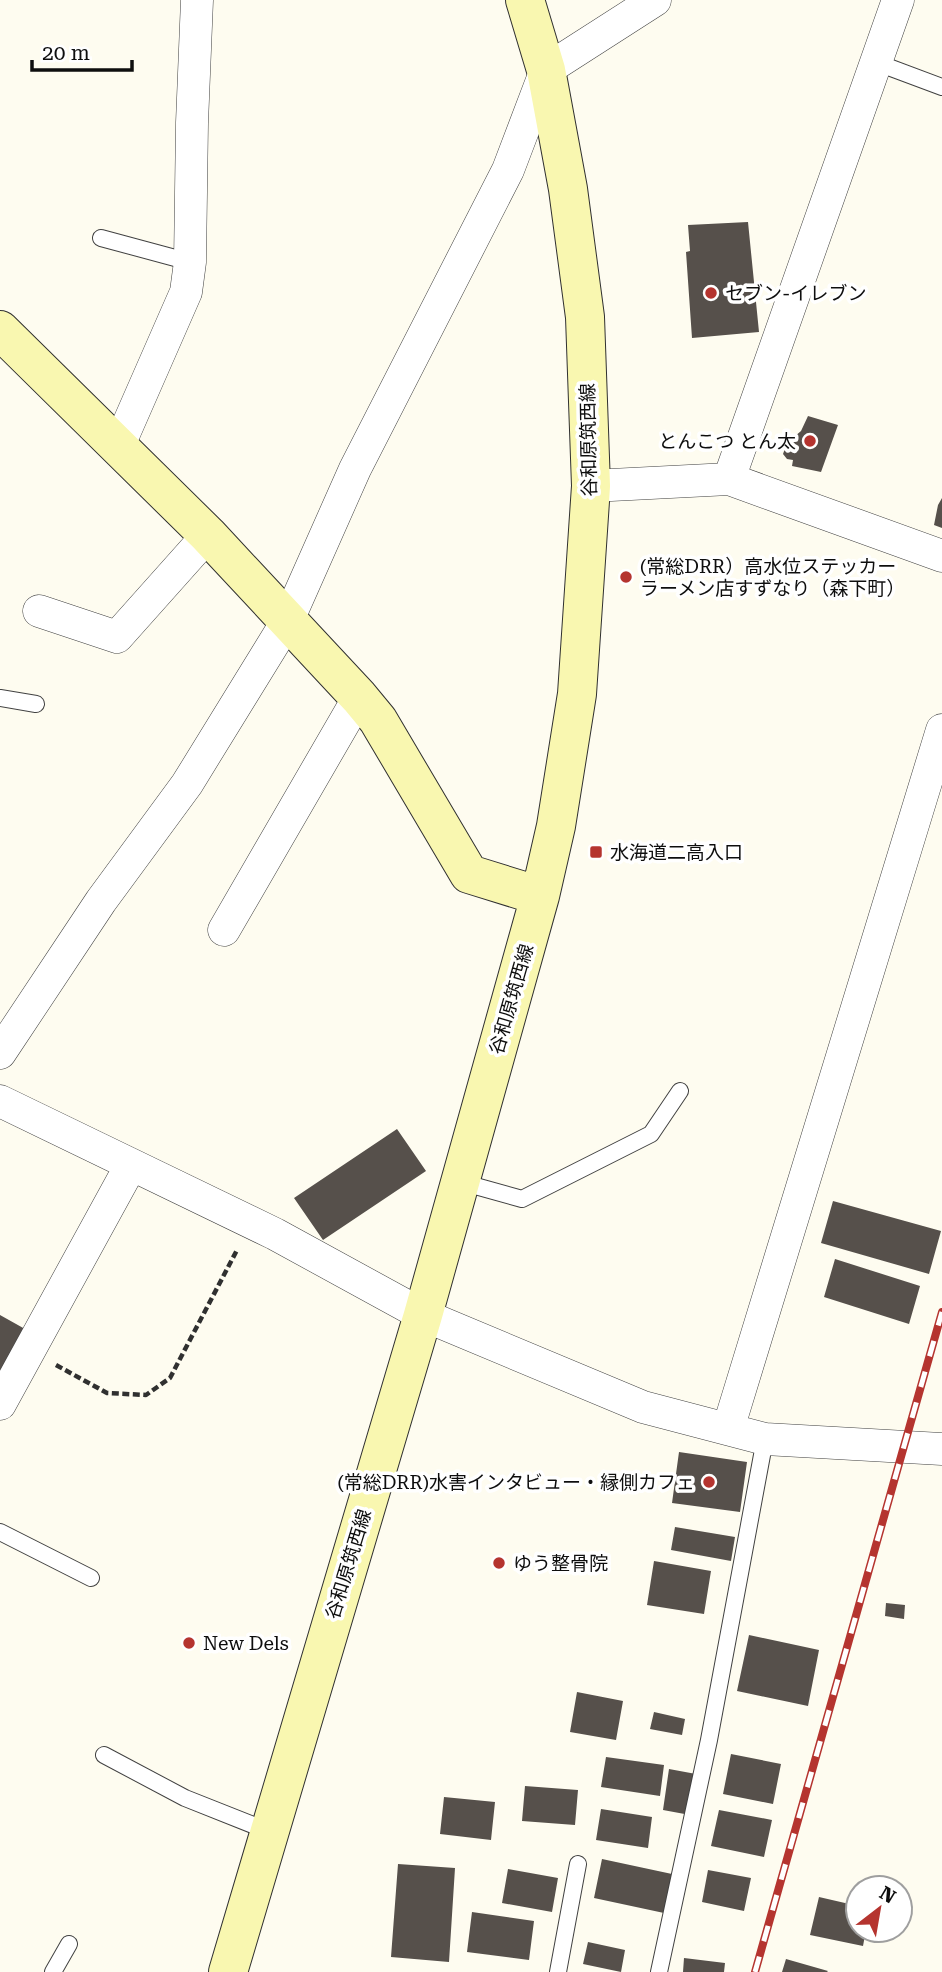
<svg xmlns="http://www.w3.org/2000/svg" width="942" height="1972" font-family="'Roboto Serif','Noto Sans JP',serif">
  <style>
    .building { fill: #56504b }
    .lines { fill: none; stroke-linecap: round; stroke-linejoin: round }
    .lane-casing { stroke: #414141; stroke-width: 18 }
    .street-casing { stroke: #414141; stroke-width: 33 }
    .secondary-casing { stroke: #303030; stroke-width: 40 }
    .path { stroke: #303030; stroke-width: 4.5; stroke-dasharray: 7 3.5; stroke-linecap: butt }
    .lane { stroke: #fff; stroke-width: 16 }
    .street { stroke: #fff; stroke-width: 32 }
    .secondary { stroke: #f9f7b0; stroke-width: 38 }
    .rail-casing { stroke: #b5342f; stroke-width: 8 }
    .rail { stroke: #fff; stroke-width: 5; stroke-dasharray: 16; stroke-linecap: butt }
    .poi-dot { fill: #b5342f; stroke: #fff; stroke-width: 2.5 }
    .labels { text-anchor: middle; stroke-width: 7; stroke-linejoin: round; paint-order: stroke }
    .poi-label { font-size: 19px; fill: #0e0e0e; stroke: #fff; text-anchor: start }
    .street-label { font-size: 19px; fill: #0e0e0e; stroke: #fff }
  </style>
  <rect width="100%" height="100%" fill="#fefcf0"/>
  <path class="building" d="M748,222L759,332L692,338L686,252L690,251L688,225Z
    M808,416L838,425L821,472L792,466L793,460L787,459L783,454L787,443L801,431Z
    M942,498V528L934,525L938,505Z
    M397,1129L426,1171L323,1240L294,1198Z
    M833,1201L941,1231L929,1274L821,1243Z
    M835,1259L920,1286L909,1324L824,1297Z
    M0,1315L25,1329L0,1372Z
    M679,1452L747,1462L740,1512L672,1503Z
    M675,1527L735,1537L731,1561L671,1550Z
    M654,1561L711,1571L704,1614L647,1605Z
    M886,1603L905,1605L904,1619L885,1616Z
    M749,1635L819,1650L808,1706L737,1691Z
    M577,1692L623,1701L616,1740L570,1732Z
    M654,1712L685,1719L682,1735L650,1729Z
    M731,1754L781,1764L773,1804L723,1794Z
    M606,1757L664,1765L660,1796L601,1787Z
    M669,1769L696,1774L690,1815L663,1810Z
    M525,1786L578,1790L575,1825L522,1821Z
    M444,1797L495,1802L491,1840L440,1834Z
    M601,1809L652,1817L648,1848L596,1840Z
    M719,1810L772,1820L764,1857L711,1846Z
    M602,1859L672,1874L664,1913L594,1898Z
    M398,1864L455,1868L449,1962L391,1957Z
    M508,1869L558,1878L552,1912L502,1903Z
    M708,1870L751,1878L744,1911L702,1902Z
    M819,1897L858,1906V1930H866L863,1946L810,1935Z
    M472,1912L534,1921L529,1960L467,1952Z
    M588,1942L625,1950L621,1972L583,1964Z
    M684,1958L725,1963L724,1972H683Z
    M786,1959L828,1971L827,1972H782Z"/>
  <g class="lines">
    <defs>
      <path id="lane" d="M875,62L942,87
        M101,238L190,262
        M0,698L36,704
        M461,1182L522,1199L651,1134L680,1091
        M0,1532L91,1578
        M104,1755L185,1798L268,1831
        M53,1972L69,1944
        M558,1972L578,1864
        M659,1972L709,1740L765,1439"/>
      <path id="street" d="M119,445L186,292L190,262L192,123L197,0
        M729,479L898,0
        M591,486L729,479L942,556
        M39,611L117,637L208,535
        M224,930L359,697
        M0,1053L101,901L187,784L288,620L355,469L508,170L546,70L655,0
        M0,1101L275,1234L423,1315L643,1407L765,1439L942,1449
        M0,1404L131,1165
        M728,1429L942,730"/>
      <path id="secondary" d="M0,330L208,535L359,697L378,720L469,874L540,896
        M228,1972L423,1315L540,896L556,826L577,694L591,486L585,317L568,189L546,70L525,0"/>
    </defs>
    <use href="#lane" class="lane-casing"/>
    <use href="#street" class="street-casing"/>
    <use href="#secondary" class="secondary-casing"/>
    <path class="path" d="M56,1365L107,1393L146,1395L170,1378L237,1250"/>
    <use href="#lane" class="lane"/>
    <use href="#street" class="street"/>
    <use href="#secondary" class="secondary"/>
    <defs>
      <path id="rail" d="M755,1972L942,1312"/>
    </defs>
    <use href="#rail" class="rail-casing"/>
    <use href="#rail" class="rail"/>
  </g>
  <g class="poi-dot">
    <circle cx="711" cy="293" r="7"/>
    <circle cx="810" cy="441" r="7"/>
    <circle cx="626" cy="577" r="7"/>
    <rect x="589" y="845" width="14" height="14" rx="3.5"/>
    <circle cx="709" cy="1482" r="7"/>
    <circle cx="499" cy="1563" r="7"/>
    <circle cx="189" cy="1643" r="7"/>
  </g>
  <g class="labels">
    <g class="poi-label">
      <text x="725" y="300">セブン-イレブン</text>
      <text x="796" y="448" text-anchor="end">とんこつ とん太</text>
      <text x="640" y="573">(常総DRR）高水位ステッカー<tspan x="640" dy="22">ラーメン店すずなり（森下町）</tspan></text>
      <text x="610" y="859">水海道二高入口</text>
      <text x="695" y="1489" text-anchor="end">(常総DRR)水害インタビュー・縁側カフェ</text>
      <text x="513" y="1570">ゆう整骨院</text>
      <text x="203" y="1650">New Dels</text>
    </g>
    <g class="street-label">
      <text transform="translate(588 440) rotate(-91)" y="7">谷和原筑西線</text>
      <text transform="translate(511 999) rotate(-74)" y="7">谷和原筑西線</text>
      <text transform="translate(348 1564) rotate(-73)" y="7">谷和原筑西線</text>
    </g>
  </g>
  <g transform="translate(879 1909) rotate(31)"><circle r="33" fill="#ffffff" stroke="#9f9f9f" stroke-width="2"/>
  <path d="M0-5L12 26L0 18L-12 26Z" fill="#b5342f"/>
  <text y="-10" font-size="19" font-weight="bold" text-anchor="middle" fill="#0e0e0e">N</text>
  </g>
  <path d="M32 60v10h100v-10" fill="none" stroke="#0e0e0e" stroke-width="3.5"/>
  <text x="42" y="60" font-size="21" fill="#0e0e0e" stroke="#ffffff" stroke-width="5" paint-order="stroke">20 m</text>
</svg>
